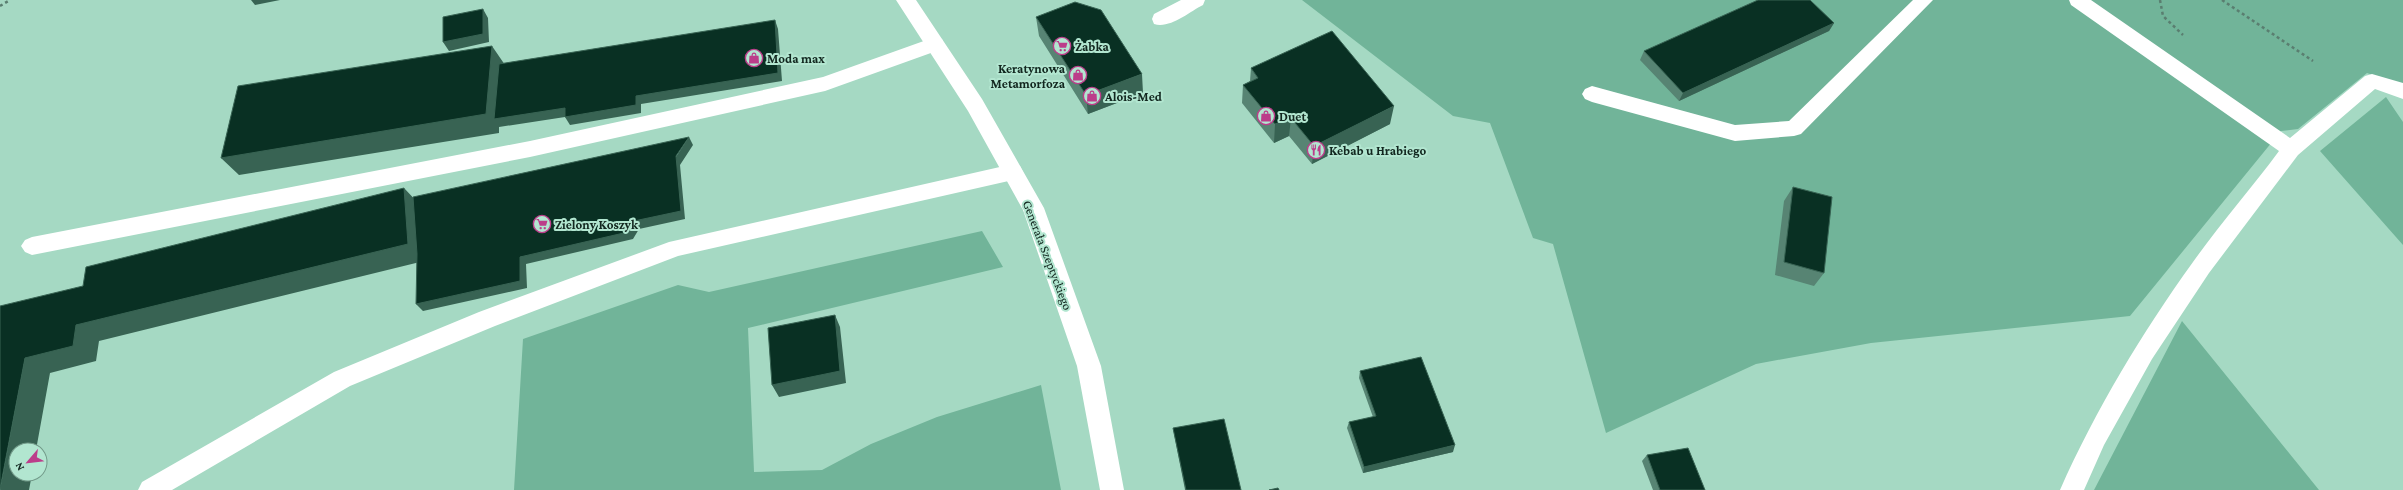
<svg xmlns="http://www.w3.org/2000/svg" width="2403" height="490" font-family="'Crimson Pro',serif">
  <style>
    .green { fill: #71b499 }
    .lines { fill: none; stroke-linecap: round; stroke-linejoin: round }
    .path { stroke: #5a7e70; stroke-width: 2.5; stroke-dasharray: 3 3; stroke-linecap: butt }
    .lane { fill: #fff; fill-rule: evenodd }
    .secondary { fill: #fff; fill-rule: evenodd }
    .wall { fill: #578473 }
    .shaded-wall { fill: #386353 }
    .building { fill: #093023; stroke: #386353 }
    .labels { text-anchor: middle; stroke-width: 4; stroke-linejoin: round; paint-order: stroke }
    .poi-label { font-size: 13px; font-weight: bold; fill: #12271f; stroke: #b2e6d0; text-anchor: start }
    .street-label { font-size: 13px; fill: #12271f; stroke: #b2e6d0 }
  </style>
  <rect width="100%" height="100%" fill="#a5d9c3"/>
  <path class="green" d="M1302,0H2403V85L2367,73L2298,129L2281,131L2130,316L1871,343L1756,364L1606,433L1553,244L1533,238L1490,123L1453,116Z
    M2386,97L2403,122V245L2320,151Z
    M982,231L1003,267L748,328L754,472L822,470L871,444L937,417L1041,385L1061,490H514L523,339L678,285L709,292Z
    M2182,321L2319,490H2094Z"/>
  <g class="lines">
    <path class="path" d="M2160,0L2163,16L2183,35
      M2222,0L2313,61
      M0,6L10,0"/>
    <path class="lane" d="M1181,0H1205L1203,5C1189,12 1170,29 1154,24L1152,19L1154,14Z
      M1913,0H1933L1801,134L1794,136L1735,141L1592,102L1585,99L1582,94L1585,89L1592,86L1735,125L1789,121Z
      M2069,0H2091L2290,138L2365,76L2372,74L2403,83V99L2375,89L2298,155L2209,273L2152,359L2104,445L2084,490H2060C2096,409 2142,333 2193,262C2220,224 2251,189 2279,151L2071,5Z
      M935,37L942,39L944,44L942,49L825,91L530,157L32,255L25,252L21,246L25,240L32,237L530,141L823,77Z
      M1013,164L1020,166L1023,172L1020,178L1013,180L678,256L495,326L350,386L172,490H138L142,482L334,372L479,312L669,242Z"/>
    <path class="secondary" d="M896,0H916L982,99L1044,208L1101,366L1124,490H1100L1077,366L1023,210L968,111Z"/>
  </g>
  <path class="wall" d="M1036,17L1143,93L1088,114L1039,36Z
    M1834,23L1829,31L1679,101L1640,60L1644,51Z
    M1251,68L1390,124L1312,164L1289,136L1274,143L1242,103L1243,85L1250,81Z
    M1793,187L1824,273L1814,286L1775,275L1784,201Z
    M1360,371L1453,452L1363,473L1347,428L1349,422L1373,417L1359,378Z
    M1173,428L1241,490H1185L1174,434Z
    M1647,455L1705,490H1653L1642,461Z"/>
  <path class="shaded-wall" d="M251,0H280L255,5Z
    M483,9L488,18L489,42L449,51L443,42Z
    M775,20L778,29L782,81L641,104V113L570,125L565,117L499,127V133L239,175L221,158L492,46L505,65L636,96Z
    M1834,23L1829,31L1679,101L1683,93Z
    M1142,74L1143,93L1088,114L1086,95Z
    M1394,106L1390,124L1312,164L1314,146Z
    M1291,118L1289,136L1274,143L1275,124Z
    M689,137L693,145L680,165L685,219L639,229L633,239L526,264L527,288L423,311L416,304L520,257L634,221Z
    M404,188L420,205L424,261L99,341L96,361L50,373L36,450H16V474H32L29,490H0L25,358L76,325Z
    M835,315L840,327L846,383L779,397L772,385Z
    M1455,445L1453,452L1363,473L1364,467Z"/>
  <path class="building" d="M1758,0H1810L1834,23L1683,93L1644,51Z
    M1075,2L1101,10L1142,74L1086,95L1036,17Z
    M483,9V34L443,42V17Z
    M775,20L778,73L636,96V105L565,117V108L494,119L499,64Z
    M1332,31L1394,106L1314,146L1291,118L1275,124L1243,85L1258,78L1251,68Z
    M492,46L486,114L221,158L238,86Z
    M689,137L676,156L681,211L634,221L628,232L520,257V281L416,304L417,254L413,197Z
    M1793,187L1832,197L1824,273L1784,262Z
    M404,188L408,244L76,325L73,346L25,358L0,489V306L83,286L86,267Z
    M835,315L840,371L772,385L768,328Z
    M1421,357L1455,445L1364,467L1349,422L1376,416L1360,371Z
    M1224,419L1241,490H1186L1173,428Z
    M1688,448L1705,490H1660L1647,455Z
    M1278,488L1279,490H1269Z"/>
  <defs>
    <symbol id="supermarket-ring" viewBox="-11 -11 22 22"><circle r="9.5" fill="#b2e6d0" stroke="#bc3d8a" stroke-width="1.5"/><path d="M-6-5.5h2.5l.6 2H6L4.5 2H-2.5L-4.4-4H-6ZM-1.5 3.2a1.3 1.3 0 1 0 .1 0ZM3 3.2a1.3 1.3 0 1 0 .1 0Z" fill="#bc3d8a"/></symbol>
    <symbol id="shop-ring" viewBox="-11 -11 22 22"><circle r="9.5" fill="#b2e6d0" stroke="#bc3d8a" stroke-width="1.5"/><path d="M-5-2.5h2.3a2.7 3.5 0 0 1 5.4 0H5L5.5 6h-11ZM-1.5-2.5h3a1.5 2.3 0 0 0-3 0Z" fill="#bc3d8a"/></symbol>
    <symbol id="restaurant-ring" viewBox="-11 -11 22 22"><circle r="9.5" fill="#b2e6d0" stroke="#bc3d8a" stroke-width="1.5"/><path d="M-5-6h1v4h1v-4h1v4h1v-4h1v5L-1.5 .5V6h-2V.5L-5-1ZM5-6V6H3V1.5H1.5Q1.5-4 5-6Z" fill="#bc3d8a"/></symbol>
  </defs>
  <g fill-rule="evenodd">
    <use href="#supermarket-ring" x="1052" y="36" width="20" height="20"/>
    <use href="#shop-ring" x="744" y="48" width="20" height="20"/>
    <use href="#shop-ring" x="1068" y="65" width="20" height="20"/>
    <use href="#shop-ring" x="1082" y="86" width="20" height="20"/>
    <use href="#shop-ring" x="1256" y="106" width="20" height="20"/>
    <use href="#restaurant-ring" x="1306" y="140" width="20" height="20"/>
    <use href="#supermarket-ring" x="532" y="214" width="20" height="20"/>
  </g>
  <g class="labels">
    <g class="poi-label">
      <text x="1075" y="51">Żabka</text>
      <text x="767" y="63">Moda max</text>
      <text x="1065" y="73" text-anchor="end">Keratynowa<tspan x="1065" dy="15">Metamorfoza</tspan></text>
      <text x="1105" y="101">Alois-Med</text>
      <text x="1279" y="121">Duet</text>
      <text x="1329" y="155">Kebab u Hrabiego</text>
      <text x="555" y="229">Zielony Koszyk</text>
    </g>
    <g class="street-label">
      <text transform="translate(1048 255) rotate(69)" y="5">Generała Szeptyckiego</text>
    </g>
  </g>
  <g transform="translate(28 462) rotate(242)"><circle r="19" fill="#b2e6d0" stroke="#729a89"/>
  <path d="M0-3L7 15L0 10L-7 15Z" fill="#bc3d8a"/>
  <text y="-6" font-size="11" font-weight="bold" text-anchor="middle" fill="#12271f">N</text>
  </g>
</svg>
